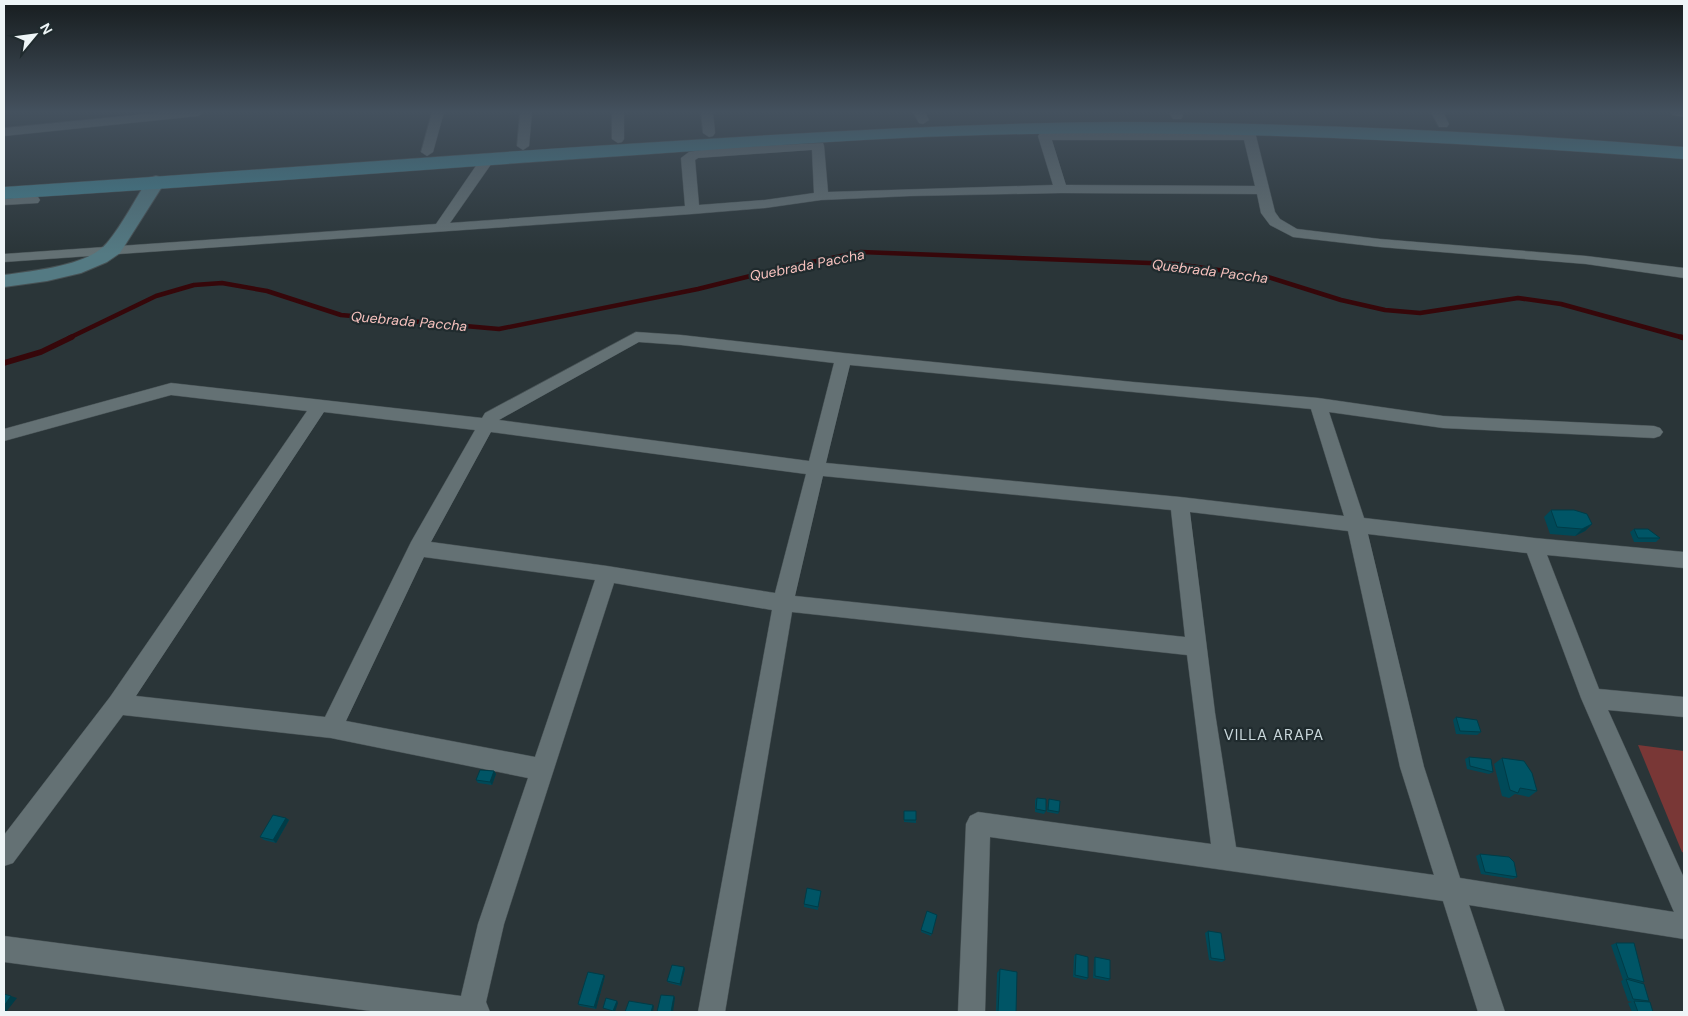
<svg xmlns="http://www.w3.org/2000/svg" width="1688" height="1016" font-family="'DM Sans',sans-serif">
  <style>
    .green { fill: #793736 }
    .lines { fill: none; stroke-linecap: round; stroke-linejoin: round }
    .stream-far1 { stroke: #36070a; stroke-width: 4.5 }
    .stream { stroke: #36070a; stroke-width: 5.5 }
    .street-casing { stroke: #475154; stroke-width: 1 }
    .secondary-casing { stroke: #475154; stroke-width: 2 }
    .primary-casing { stroke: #475154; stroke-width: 1 }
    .street { fill: #647174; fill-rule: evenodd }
    .secondary { fill: #547a83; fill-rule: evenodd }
    .primary { fill: #438392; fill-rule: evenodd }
    .wall { fill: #004958 }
    .shaded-wall { fill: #003c47 }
    .building { fill: #056; stroke: #003c47 }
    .labels { text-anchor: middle; stroke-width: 4.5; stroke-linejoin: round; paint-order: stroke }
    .water-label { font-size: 14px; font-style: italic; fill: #f6c1bd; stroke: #202b2e }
    .quarter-label { font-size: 15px; letter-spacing: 1px; fill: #cad8dc; stroke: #202b2e }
  </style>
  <rect width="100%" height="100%" fill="#2a3538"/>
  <path class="green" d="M1638,745L1684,751V853L1682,852Z"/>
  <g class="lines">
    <path class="stream-far1" d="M69,338L156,296L194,285L222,283L267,291L341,315L499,329L698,289L787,267L861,252L1176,264L1268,277L1341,300L1385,310L1420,313L1518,298L1561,304L1684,338"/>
    <path class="stream" d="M1681,337L1684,338
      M4,363L41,352L72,337"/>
    <defs>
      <path id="street" d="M165,112H204L198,116L4,136V128Z
        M432,112H444L433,152L427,156L421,152Z
        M520,112H532L529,146L523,150L517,146Z
        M612,112H624V139L622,142L618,143L612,139Z
        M701,112H713L715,133L713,136L709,137L703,133Z
        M913,112H925L929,120L923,124L919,123Z
        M1169,112H1181L1183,116L1181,119H1173Z
        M1431,112H1443L1449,124L1447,127H1439Z
        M1671,112H1684V117L1673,115Z
        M1248,124L1254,128L1275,212L1280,219L1297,229L1380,239L1586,256L1684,268V278L1586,264L1380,247L1293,237L1270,225L1261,213L1257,194L1061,193L910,196L821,200L765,208L692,214L4,262V254L436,224L482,157L487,156L494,160L450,223L685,206L681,158L689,152L701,150L703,141H713L714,148L823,143L824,146L828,192L1053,185L1038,136L1040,133L1243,132L1242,128ZM1052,140H1244L1255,186L1066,185ZM812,150L814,193L765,200L699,205L695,160L698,158Z
        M33,196L38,197L40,200L38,203L4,205V199Z
        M636,332L681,335L843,353L1133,382L1318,398L1443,416L1654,426L1660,428L1663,432L1660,436L1654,438L1443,428L1329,412L1364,518L1534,538L1684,552V568L1547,555L1599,689L1684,697V717L1608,710L1684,878V939L1469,905L1505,1012H1478L1443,901L990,837L985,1012H958L966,824L970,816L978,812L1211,844L1187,655L792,612L725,1012H698L772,610L614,583L504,924L486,1002L490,1012H378L4,962V936L461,996L478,924L528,778L331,738L123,715L13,863L4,866V835L110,697L307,411L171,395L4,441V429L171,383L482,418L485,413ZM639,342L681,345L834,363L809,461L499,420ZM850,365L1311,409L1344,516L1180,497L826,463ZM324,412L475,430L411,542L325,717L136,696ZM491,432L806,474L775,593L607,566L431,542ZM823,476L1171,510L1185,637L795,596ZM1190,512L1348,531L1400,767L1434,875L1236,847L1215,713ZM1368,534L1527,553L1581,698L1674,912L1460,878L1424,767ZM424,557L595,580L535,757L346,721Z"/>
      <path id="secondary" d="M156,176L163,178L165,182L120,253L107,262L81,273L47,281L4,287V275C32,271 88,266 107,243C123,224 135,199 149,178Z"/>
      <path id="primary" d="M1123,122C1310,123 1497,132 1684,147V159C1450,142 1217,128 983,135C867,138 752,147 637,155C426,169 215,186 4,199V187C201,174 397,159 594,146C770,135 946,123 1123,122Z"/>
    </defs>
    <use href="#street" class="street-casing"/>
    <use href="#secondary" class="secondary-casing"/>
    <use href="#primary" class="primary-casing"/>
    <use href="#street" class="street"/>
    <use href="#secondary" class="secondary"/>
    <use href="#primary" class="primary"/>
  </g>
  <path class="wall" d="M1551,510L1592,524L1585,531L1575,536L1550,534L1544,517Z
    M1634,529L1660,538L1656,542H1634L1630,532Z
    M1456,717L1481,732L1477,735L1456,734L1453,720Z
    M1469,757L1493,772L1489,774L1467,769L1465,759Z
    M1502,758L1537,791L1529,797L1515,794L1509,798L1502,796L1494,764Z
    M494,771L496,774L492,785L478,783L476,780Z
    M1037,798L1046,811L1044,814L1035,812V800Z
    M1049,799L1059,812L1058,814L1047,812L1048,802Z
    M904,811L916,820V823L904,822Z
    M286,818L289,820L276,843L264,840L260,837Z
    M1480,854L1517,877L1513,879L1481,874L1476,856Z
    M821,891L818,910L804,907V904Z
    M927,911L937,915L931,936L921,932Z
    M1208,931L1225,960L1222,962L1209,960L1205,933Z
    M1616,943L1644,982L1641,983L1649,1001L1647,1002L1653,1012H1632L1628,1003L1632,1002L1628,1001L1621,981L1623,980L1611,945Z
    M1076,954L1088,978L1086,980L1073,977L1074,956Z
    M1095,957L1110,979L1108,981L1093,978L1094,959Z
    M685,969L681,986L669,983L667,981Z
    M1000,969L1016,1012H996L997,973Z
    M605,976L596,1009L580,1006L578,1004Z"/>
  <path class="shaded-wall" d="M1592,524L1585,531L1575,536L1582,529Z
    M494,771L496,774L492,785L490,782Z
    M286,818L289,820L276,843L273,840Z
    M684,967L685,969L681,986L680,984Z
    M604,975L605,976L596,1009L594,1007Z
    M11,996L17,998L6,1012H4V1006Z
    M674,996L675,998L673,1012H671Z
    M617,1001L618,1003L615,1012H614L613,1011Z
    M653,1005L654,1006L653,1012H651Z"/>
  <path class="building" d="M1551,510H1574L1587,514L1592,524L1582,529L1557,527Z
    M1634,529H1648L1660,538H1638Z
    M1456,717L1477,720L1481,732L1460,731Z
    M1469,757L1491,759L1493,772L1470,766Z
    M1502,758L1524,761L1532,773L1537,791L1520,788L1518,793L1510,790Z
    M480,770L494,771L490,782L476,780Z
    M1037,798L1046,799V811L1036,809Z
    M1049,799L1060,801L1059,812L1048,810Z
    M904,811H916V820H904Z
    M273,815L286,818L273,840L260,837Z
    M1480,854L1509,857L1514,862L1517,877L1485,872Z
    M807,888L821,891L818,907L804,904Z
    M927,911L937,915L932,934L921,930Z
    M1208,931L1221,933L1225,960L1211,958Z
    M1616,943H1634L1644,982L1628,978Z
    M1076,954L1088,957V978L1075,975Z
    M1095,957L1110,960V979L1095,976Z
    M672,965L684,967L680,984L667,981Z
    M1000,969L1017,972L1016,1012H998Z
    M588,972L604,975L594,1007L578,1004Z
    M1626,979L1644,984L1649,1001L1633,999Z
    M4,994L11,996L4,1006Z
    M661,995L674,996L671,1012H657Z
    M606,998L617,1001L613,1011L603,1008Z
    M629,1001L653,1005L651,1012H625Z
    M1634,1001L1650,1002L1653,1012H1638Z"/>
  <linearGradient id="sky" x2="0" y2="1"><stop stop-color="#171d1f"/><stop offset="0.44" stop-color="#44515e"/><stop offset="1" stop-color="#44515e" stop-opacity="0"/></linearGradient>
  <rect width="1688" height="254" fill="url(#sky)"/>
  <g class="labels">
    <g class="water-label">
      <text transform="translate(807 265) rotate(-11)" y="5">Quebrada Paccha</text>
      <text transform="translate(1210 271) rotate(7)" y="5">Quebrada Paccha</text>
      <text transform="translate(409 321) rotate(5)" y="5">Quebrada Paccha</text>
    </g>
    <g class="quarter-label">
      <text x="1274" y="740">VILLA ARAPA</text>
    </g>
  </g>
  <rect width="1688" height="1016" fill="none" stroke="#eef5f7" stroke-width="10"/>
  <g transform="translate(35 35) rotate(61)" stroke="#202b2e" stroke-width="4" paint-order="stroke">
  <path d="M0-4L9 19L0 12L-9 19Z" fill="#eef5f7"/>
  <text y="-8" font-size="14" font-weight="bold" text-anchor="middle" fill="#eef5f7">N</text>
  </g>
</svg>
